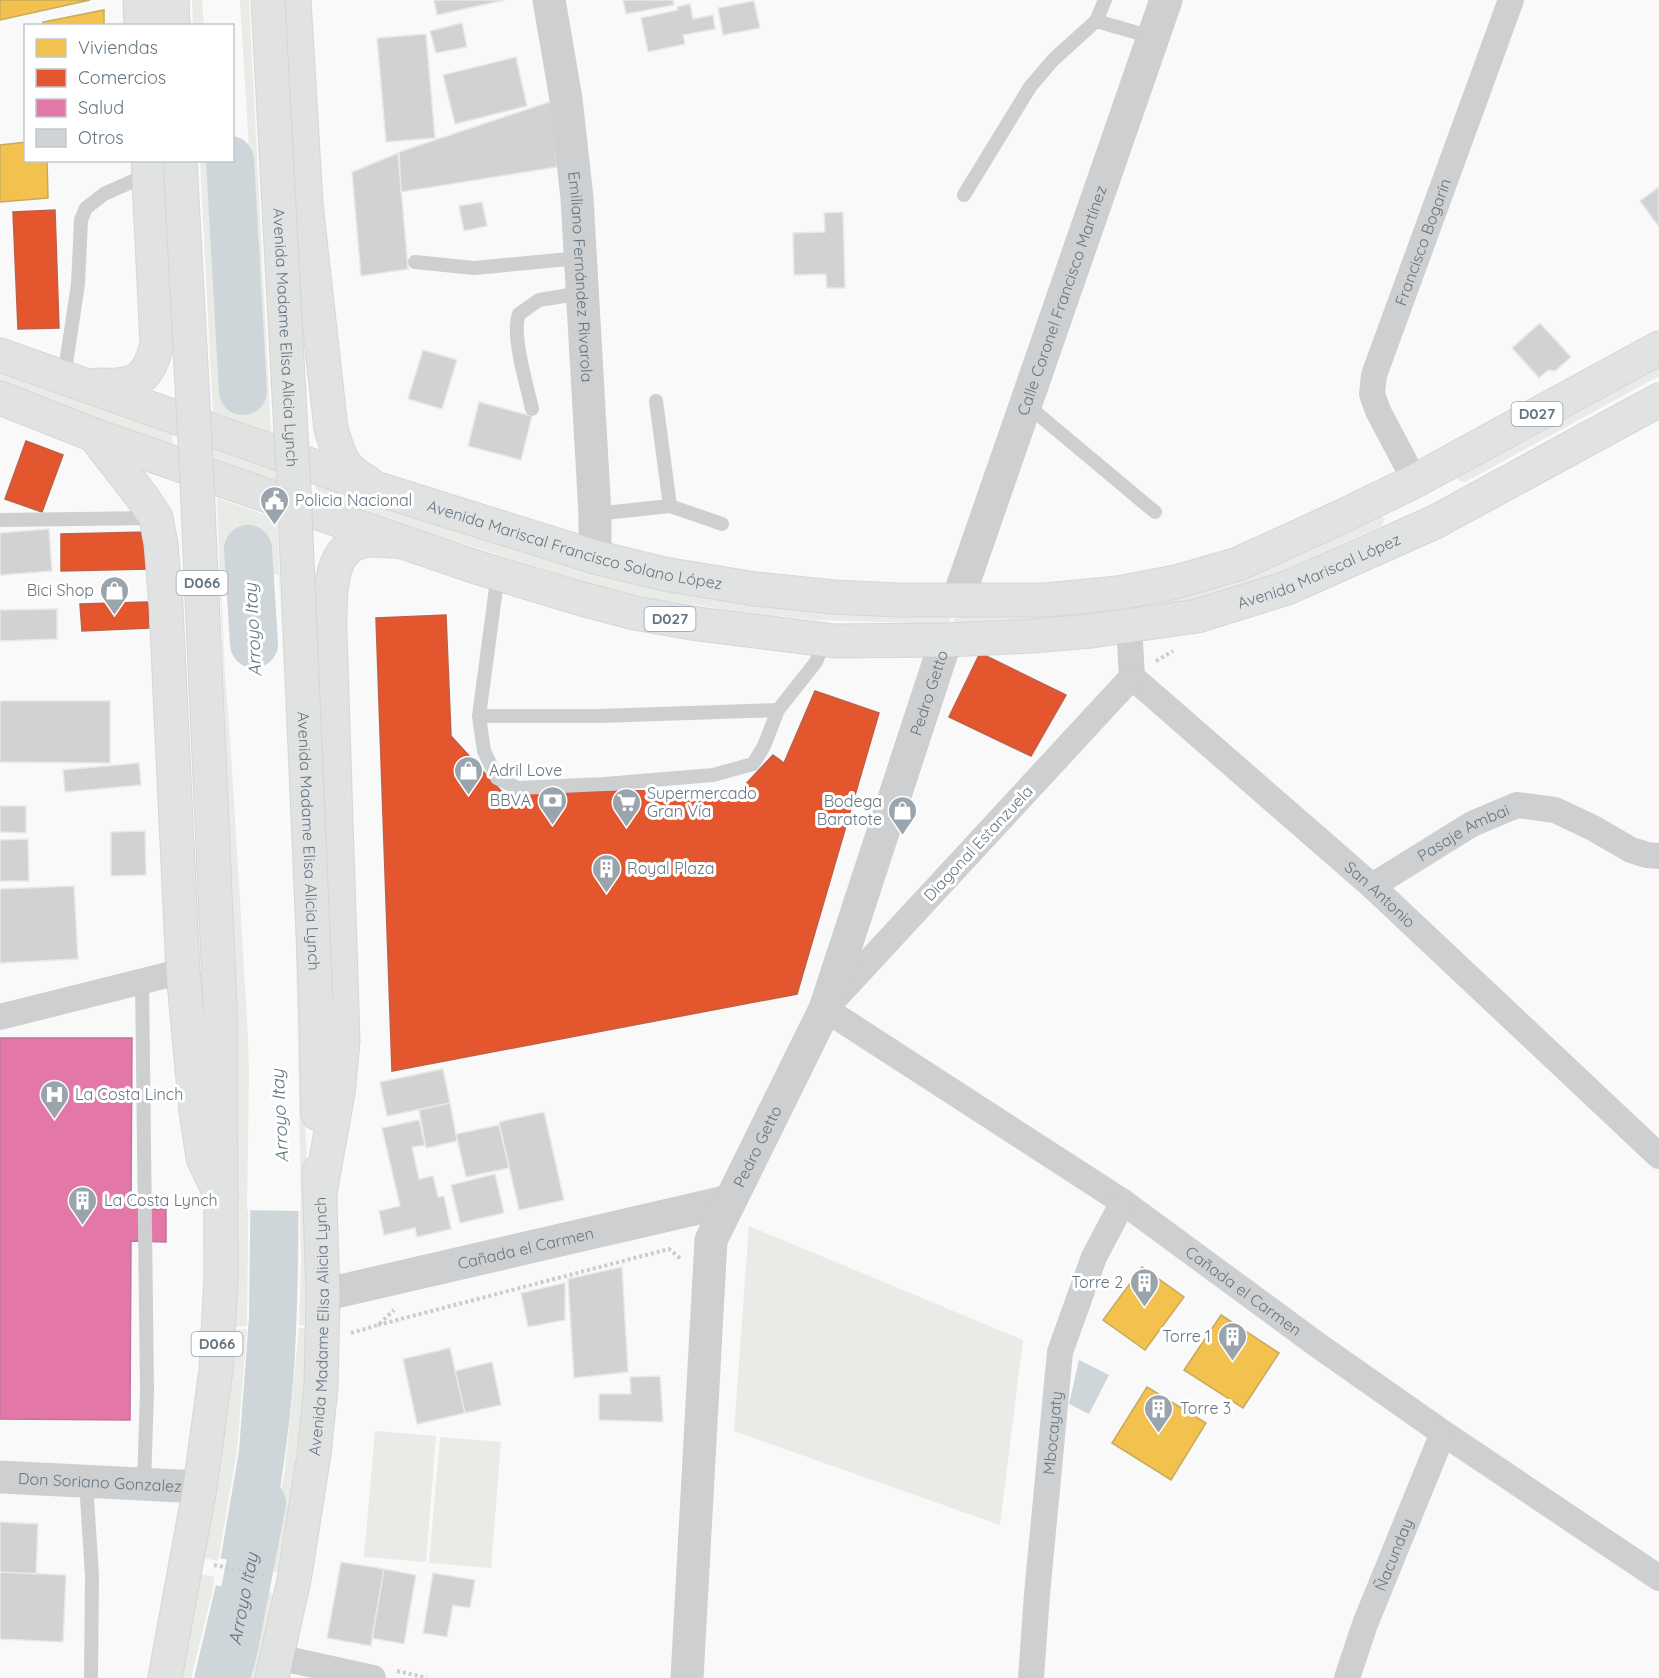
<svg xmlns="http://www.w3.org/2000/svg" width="1659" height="1678" font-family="Quicksand,sans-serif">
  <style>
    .green { fill: #e8ebe6 }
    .water { fill: #ced6d9 }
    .pier { fill: #f9f9f9 }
    .homes { fill: #f2c14e; stroke: #c8aa5e; stroke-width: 1.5 }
    .shops { fill: #e4572e; stroke: #be6048; stroke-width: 1.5 }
    .health { fill: #e377a8; stroke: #bd779d; stroke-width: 1.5 }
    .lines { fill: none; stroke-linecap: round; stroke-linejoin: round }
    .river { stroke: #ced6d9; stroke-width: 48 }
    .building { fill: #d0d2d3; stroke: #e8e8e8; stroke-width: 1.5 }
    .trunk-casing { stroke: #d5d6d6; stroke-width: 35 }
    .path { stroke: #cbcccd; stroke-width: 4; stroke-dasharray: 3 3; stroke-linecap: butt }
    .service { stroke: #cecfd0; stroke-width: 14 }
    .minor { stroke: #cecfd0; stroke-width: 26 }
    .tertiary { stroke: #cecfd0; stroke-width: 33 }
    .trunk { stroke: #e1e2e2; stroke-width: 33 }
    .trunk-bridge-casing { stroke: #d5d6d6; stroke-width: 35; stroke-linecap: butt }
    .trunk-bridge { stroke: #e1e2e2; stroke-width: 33 }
    .labels { text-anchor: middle; stroke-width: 6; stroke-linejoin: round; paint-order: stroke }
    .shield { fill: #fff; stroke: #939fa8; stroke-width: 1.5 }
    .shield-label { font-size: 15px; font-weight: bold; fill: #657683 }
    .street-label { font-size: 16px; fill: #657683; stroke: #fff }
    .poi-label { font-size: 16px; fill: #657683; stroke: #fff; text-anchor: start }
    .water-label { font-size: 18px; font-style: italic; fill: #60757c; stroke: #fff }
  </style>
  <rect width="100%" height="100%" fill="#f9f9f9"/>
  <path class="green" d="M192,0H203L204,25H193Z
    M238,0H249L271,434L213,412L200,161H211L220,344L260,354Z
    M1659,360V376L1465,482L1459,481L1456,475Z
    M0,366L172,429L173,446L0,381Z
    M213,444L275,466L276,482L214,460Z
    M315,480L428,520L953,611L949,624L816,620L736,611L655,599L601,587L316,497Z
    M217,498L277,519L299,998L304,1054L309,1289L308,1325H299L301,1263L294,902L230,735L250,1069L247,1326L231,1327L234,981Z
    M1381,516L1385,519L1381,526L1258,582L1176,605L1054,620L953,623L956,611L1001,612Z
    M749,1226L1023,1340L1000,1525L734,1431Z
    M299,1328H309L303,1406L279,1572L268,1571L285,1469Z
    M247,1329L237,1451L218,1561L204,1558L222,1433L231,1330Z
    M375,1431L436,1436L426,1562L364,1557Z
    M440,1437L501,1442L491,1568L429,1563Z
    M201,1574L216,1577L191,1678H181Z
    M266,1592L275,1594L258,1678H246Z"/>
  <path class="water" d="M292,896C295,1048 303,1201 295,1354C291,1426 279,1498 267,1570L256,1568L254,1581L266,1583L243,1678H194L218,1576L254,1581L256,1568L220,1562L239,1451L249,1317L252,1072Z
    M1079,1360L1109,1375L1089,1414L1069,1404Z"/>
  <path class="pier" d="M202,0H240L261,350L259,354L221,344L219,342L210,160H232V26H204Z
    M276,574L279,576L295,895L301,1211L247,1210L249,1072L247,1004L236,817L225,675L221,579L224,576Z
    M218,1558L270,1567L268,1572L259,1571L258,1579L268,1581L267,1594L213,1585L215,1575L217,1573L251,1578L253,1570L219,1565Z"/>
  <path class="homes" d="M0,0H90L0,20Z
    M104,10V26H43V22Z
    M26,142V160H47L48,198L0,202V145Z
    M1142,1267L1184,1297L1145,1350L1103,1320Z
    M1221,1315L1279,1353L1243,1408L1184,1370Z
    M1147,1387L1206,1423L1171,1480L1112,1443Z"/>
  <path class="shops" d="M55,210L59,328L18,329L13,212Z
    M26,441L63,455L42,512L5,499Z
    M148,532V569L61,571V534Z
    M148,602L149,628L82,631L80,604Z
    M446,615L451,736L503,793L741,789L773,755L784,763L815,691L879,713L797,994L392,1071L376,618Z
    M980,653L1066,695L1031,756L949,717Z"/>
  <path class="health" d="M0,1038H132L131,1209H166V1242L131,1241L130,1420L0,1419Z"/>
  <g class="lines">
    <g class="river">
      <path d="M230,160L243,391"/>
      <path d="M248,549L254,644"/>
      <path id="s1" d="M226,1678L234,1648L262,1503"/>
    </g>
  </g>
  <path class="building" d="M434,0H505L437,15Z
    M623,0H673L674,5L626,14Z
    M754,1L760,28L723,35L718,8Z
    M690,4L693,19L713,15L715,29L683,35L685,44L648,52L641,18L678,10L677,7Z
    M462,23L467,47L436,53L430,31Z
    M426,34L435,138L386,142L377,38Z
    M516,57L527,106L455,124L443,75Z
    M552,101L557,167L401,192L399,152Z
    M398,153L408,269L361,276L352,172Z
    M1659,187V227L1640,201Z
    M482,202L487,226L464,231L459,206Z
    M843,212L845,288H827L826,274L794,275L793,233L825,232L824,213Z
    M1540,323L1571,357L1555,371L1548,370L1539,378L1512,348Z
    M423,350L457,360L442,409L408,399Z
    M479,402L532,416L521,460L468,446Z
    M49,529L52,571L0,575V533Z
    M57,609V639L0,641V610Z
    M0,701H110V763L0,762Z
    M139,763L141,785L65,792L63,770Z
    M0,806H26V833L0,832Z
    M145,831L146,875L111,876V832Z
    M28,839L29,881H0V840Z
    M74,886L78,959L0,963V889Z
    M443,1069L450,1103L387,1116L380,1082Z
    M450,1103L457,1141L426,1148L419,1110Z
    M544,1112L564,1200L519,1210L499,1122Z
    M419,1120L425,1145L412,1147L419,1179L433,1176L438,1197L444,1196L451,1229L417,1237L415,1228L384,1235L379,1211L400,1206L382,1128Z
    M499,1125L509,1168L466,1177L456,1134Z
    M495,1174L504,1213L460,1223L451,1185Z
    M622,1267L628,1372L574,1378L568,1279Z
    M565,1283V1320L528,1327L521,1293Z
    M450,1348L465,1413L417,1424L403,1359Z
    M492,1362L501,1405L465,1413L455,1371Z
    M660,1376L663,1422L599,1420V1394H631L630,1377Z
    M0,1522L38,1524L36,1574L0,1572Z
    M341,1562L384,1569L371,1646L327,1638Z
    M384,1569L416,1575L404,1644L372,1638Z
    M0,1572L66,1575L63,1642L0,1639Z
    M433,1573L475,1580L470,1608L453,1605L447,1637L423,1633Z"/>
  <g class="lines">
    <defs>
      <g id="trunk">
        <path d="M140,0L141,26"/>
        <path d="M172,0L173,26"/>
        <path d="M294,0L306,204L331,429C340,456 340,467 367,482"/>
        <path id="s13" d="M0,355L381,490L595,557L664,574L755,589L834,597L898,600H1046L1118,593L1176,582L1238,564L1343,516L1415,481L1659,348"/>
        <path d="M97,385C135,387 148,381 157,344L148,160"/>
        <path id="s14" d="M0,398L94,435L265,495L476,567L582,599L635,613L698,624L835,641L946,640L1032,636L1091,631L1197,616L1287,588L1435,522L1659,400"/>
        <path d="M94,435L142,497L156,518L161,544L166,606L183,971L196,1111L203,1158L221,1196"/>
        <path d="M316,1003L318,1114"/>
        <path d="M320,1193L338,1093L343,1041L330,633C330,607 327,557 354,544C367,538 379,540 392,541"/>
        <path d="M165,1678L200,1487L216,1370L221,1278L220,1006"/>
        <path id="s15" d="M272,1678L294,1580L314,1454L321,1387L323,1295L319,1171"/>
      </g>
    </defs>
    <use href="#trunk" class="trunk-casing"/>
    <path class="path" d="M1156,661L1173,651
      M378,1325L669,1249L681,1259
      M351,1333L378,1325L394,1310
      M214,1565L265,1575
      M397,1671L427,1678"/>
    <path class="service" d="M1105,0L1096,21L1152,37
      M964,195L1030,87L1053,60L1096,21
      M415,262L474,268L580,258
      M64,377L78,284L81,220L86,208L104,194L149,174
      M656,401L670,506
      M1027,405L1155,512
      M532,409C527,385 511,335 519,314L539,300L582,293
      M595,514L670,506L722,524
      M0,520L154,518
      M498,573L479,716L484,751L497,778L518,788L605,784L713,775L753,764L764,746L778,710L816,662L825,639
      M479,716H599L778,710
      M142,980L147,1391L144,1484
      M86,1482L92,1576L91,1678"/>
    <g class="minor">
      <path id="s2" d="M1415,481L1378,411L1372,394L1374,375L1511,0"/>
      <path id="s3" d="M1129,626L1132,677L1372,886L1659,1156"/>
      <path id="s4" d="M1132,677L825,1009L1123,1202L1319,1346L1443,1433L1659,1578"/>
      <path id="s5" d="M1372,886L1472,824L1517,805L1555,810L1593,828L1631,850L1647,855L1659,856"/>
      <path d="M0,1017L183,971"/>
      <path d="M277,1657L373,1678"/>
      <path id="s6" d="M1031,1678L1037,1594L1060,1352L1094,1257L1123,1202"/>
      <path id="s7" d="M1347,1678L1365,1624L1443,1433"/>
    </g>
    <g class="tertiary">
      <path id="s8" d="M549,0L566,99L577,198L595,514V557"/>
      <path id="s9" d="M958,599L1166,0"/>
      <path id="s10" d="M323,1295L729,1201"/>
      <path id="s11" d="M0,1477L200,1487"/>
      <path id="s12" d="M687,1678L711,1240L825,1009L946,640"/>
    </g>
    <use href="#trunk" class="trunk"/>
    <defs>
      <g id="trunk-bridge">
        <path id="s16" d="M268,0L294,489L316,1003"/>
        <path d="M180,160L196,461L220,1006"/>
      </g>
    </defs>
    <use href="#trunk-bridge" class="trunk-bridge-casing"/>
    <use href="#trunk-bridge" class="trunk-bridge"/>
  </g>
  <defs>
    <symbol id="civic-pin" viewBox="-11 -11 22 30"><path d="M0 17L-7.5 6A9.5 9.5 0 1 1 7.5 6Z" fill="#99a4ac" stroke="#fff"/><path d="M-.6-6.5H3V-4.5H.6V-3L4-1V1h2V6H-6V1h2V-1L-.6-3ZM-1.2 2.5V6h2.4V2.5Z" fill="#fff"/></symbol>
    <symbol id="shop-pin" viewBox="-11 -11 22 30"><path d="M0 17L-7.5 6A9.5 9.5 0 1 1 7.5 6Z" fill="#99a4ac" stroke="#fff"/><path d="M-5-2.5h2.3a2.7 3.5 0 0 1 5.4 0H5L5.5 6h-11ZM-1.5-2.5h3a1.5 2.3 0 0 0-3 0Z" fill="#fff"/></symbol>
    <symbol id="bank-pin" viewBox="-11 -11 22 30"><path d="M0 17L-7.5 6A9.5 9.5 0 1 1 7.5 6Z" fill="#99a4ac" stroke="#fff"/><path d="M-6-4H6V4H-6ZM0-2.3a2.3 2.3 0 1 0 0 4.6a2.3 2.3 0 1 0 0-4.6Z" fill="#fff"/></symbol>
    <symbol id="supermarket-pin" viewBox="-11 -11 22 30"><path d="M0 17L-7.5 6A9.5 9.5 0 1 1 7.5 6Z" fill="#99a4ac" stroke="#fff"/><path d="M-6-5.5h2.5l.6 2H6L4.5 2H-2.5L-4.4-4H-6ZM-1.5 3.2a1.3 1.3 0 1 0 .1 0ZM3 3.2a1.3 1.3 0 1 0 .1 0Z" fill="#fff"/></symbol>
    <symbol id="building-pin" viewBox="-11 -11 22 30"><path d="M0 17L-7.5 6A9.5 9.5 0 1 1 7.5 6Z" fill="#99a4ac" stroke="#fff"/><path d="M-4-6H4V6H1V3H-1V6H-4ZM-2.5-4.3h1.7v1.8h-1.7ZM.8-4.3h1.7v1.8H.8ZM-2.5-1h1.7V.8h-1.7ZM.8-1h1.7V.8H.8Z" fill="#fff"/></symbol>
    <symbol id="hospital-pin" viewBox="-11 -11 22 30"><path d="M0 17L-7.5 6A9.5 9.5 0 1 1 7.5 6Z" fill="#99a4ac" stroke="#fff"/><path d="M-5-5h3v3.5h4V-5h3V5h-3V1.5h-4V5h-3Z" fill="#fff"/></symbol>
  </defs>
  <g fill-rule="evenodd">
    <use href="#civic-pin" x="258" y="484" width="33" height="45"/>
    <use href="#shop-pin" x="98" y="574" width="33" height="45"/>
    <use href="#shop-pin" x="452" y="754" width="33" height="45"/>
    <use href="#bank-pin" x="536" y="784" width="33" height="45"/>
    <use href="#supermarket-pin" x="610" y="786" width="33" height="45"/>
    <use href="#shop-pin" x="886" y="794" width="33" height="45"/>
    <use href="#building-pin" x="590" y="852" width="33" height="45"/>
    <use href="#hospital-pin" x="38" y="1078" width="33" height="45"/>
    <use href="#building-pin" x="66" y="1184" width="33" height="45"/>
    <use href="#building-pin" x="1128" y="1266" width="33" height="45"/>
    <use href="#building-pin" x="1216" y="1320" width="33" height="45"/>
    <use href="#building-pin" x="1142" y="1392" width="33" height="45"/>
  </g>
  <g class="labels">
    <g class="shield">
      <rect x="1511.5" y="402" width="51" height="24" rx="4.5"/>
      <rect x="176.5" y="571" width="51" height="24" rx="4.5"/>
      <rect x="644.5" y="607" width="51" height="24" rx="4.5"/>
      <rect x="191.5" y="1332" width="51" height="24" rx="4.5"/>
    </g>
    <g class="shield-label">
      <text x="1537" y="419">D027</text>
      <text x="202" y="588">D066</text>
      <text x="670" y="624">D027</text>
      <text x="217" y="1349">D066</text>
    </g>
    <g class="street-label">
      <text dy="6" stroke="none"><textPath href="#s2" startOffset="258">Francisco Bogarín</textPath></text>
      <text dy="6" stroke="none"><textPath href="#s8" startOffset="279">Emiliano Fernández Rivarola</textPath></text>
      <text dy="6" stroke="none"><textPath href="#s9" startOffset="316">Calle Coronel Francisco Martínez</textPath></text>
      <text dy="6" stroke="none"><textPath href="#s16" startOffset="338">Avenida Madame Elisa Alicia Lynch</textPath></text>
      <text dy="6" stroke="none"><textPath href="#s13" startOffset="606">Avenida Mariscal Francisco Solano López</textPath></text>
      <text dy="6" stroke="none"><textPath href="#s14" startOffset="1366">Avenida Mariscal López</textPath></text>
      <text dy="6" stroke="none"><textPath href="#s12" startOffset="1029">Pedro Getto</textPath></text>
      <text dy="6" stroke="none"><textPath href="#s5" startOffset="106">Pasaje Ambai</textPath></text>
      <text dy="6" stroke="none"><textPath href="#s16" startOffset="842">Avenida Madame Elisa Alicia Lynch</textPath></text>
      <text transform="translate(978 843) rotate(-47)" y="6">Diagonal Estanzuela</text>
      <text dy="6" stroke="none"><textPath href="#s3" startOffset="381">San Antonio</textPath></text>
      <text dy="6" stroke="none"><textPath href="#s12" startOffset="543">Pedro Getto</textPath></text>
      <text dy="6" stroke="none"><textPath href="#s10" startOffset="208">Cañada el Carmen</textPath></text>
      <text dy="6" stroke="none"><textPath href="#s4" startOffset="957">Cañada el Carmen</textPath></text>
      <text dy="6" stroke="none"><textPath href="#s15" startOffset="356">Avenida Madame Elisa Alicia Lynch</textPath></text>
      <text dy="6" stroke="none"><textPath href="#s6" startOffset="246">Mbocayaty</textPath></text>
      <text dy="6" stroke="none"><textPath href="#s11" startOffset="100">Don Soriano Gonzalez</textPath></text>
      <text dy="6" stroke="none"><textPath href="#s7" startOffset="132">Ñacunday</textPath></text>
    </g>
    <g class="poi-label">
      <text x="295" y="506">Policia Nacional</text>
      <text x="94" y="596" text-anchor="end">Bici Shop</text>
      <text x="489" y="776">Adril Love</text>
      <text x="647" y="799">Supermercado<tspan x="647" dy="18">Gran Vía</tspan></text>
      <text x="531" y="806" text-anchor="end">BBVA</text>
      <text x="882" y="807" text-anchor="end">Bodega<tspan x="882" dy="18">Baratote</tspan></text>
      <text x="627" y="874">Royal Plaza</text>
      <text x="75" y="1100">La Costa Linch</text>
      <text x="104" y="1206">La Costa Lynch</text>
      <text x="1123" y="1288" text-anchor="end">Torre 2</text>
      <text x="1211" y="1342" text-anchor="end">Torre 1</text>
      <text x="1180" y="1414">Torre 3</text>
    </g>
    <g class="water-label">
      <text transform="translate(253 630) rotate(-93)" y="6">Arroyo Itay</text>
      <text transform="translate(280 1116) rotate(-93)" y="6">Arroyo Itay</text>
      <text dy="6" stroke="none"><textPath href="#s1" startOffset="81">Arroyo Itay</textPath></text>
    </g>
  </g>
  <rect x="24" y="24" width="210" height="138" fill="#ffffff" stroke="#c1c8cd" stroke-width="1.5"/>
  <rect x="36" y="39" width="30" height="18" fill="#f2c14e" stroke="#c1c8cd" stroke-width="1.5"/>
  <text x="78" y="54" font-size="18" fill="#657683">Viviendas</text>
  <rect x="36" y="69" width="30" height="18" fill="#e4572e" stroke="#c1c8cd" stroke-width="1.5"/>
  <text x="78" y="84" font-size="18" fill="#657683">Comercios</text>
  <rect x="36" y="99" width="30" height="18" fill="#e377a8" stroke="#c1c8cd" stroke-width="1.5"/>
  <text x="78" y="114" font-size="18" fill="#657683">Salud</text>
  <rect x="36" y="129" width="30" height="18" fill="#d0d2d3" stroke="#c1c8cd" stroke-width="1.5"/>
  <text x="78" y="144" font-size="18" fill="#657683">Otros</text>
</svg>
